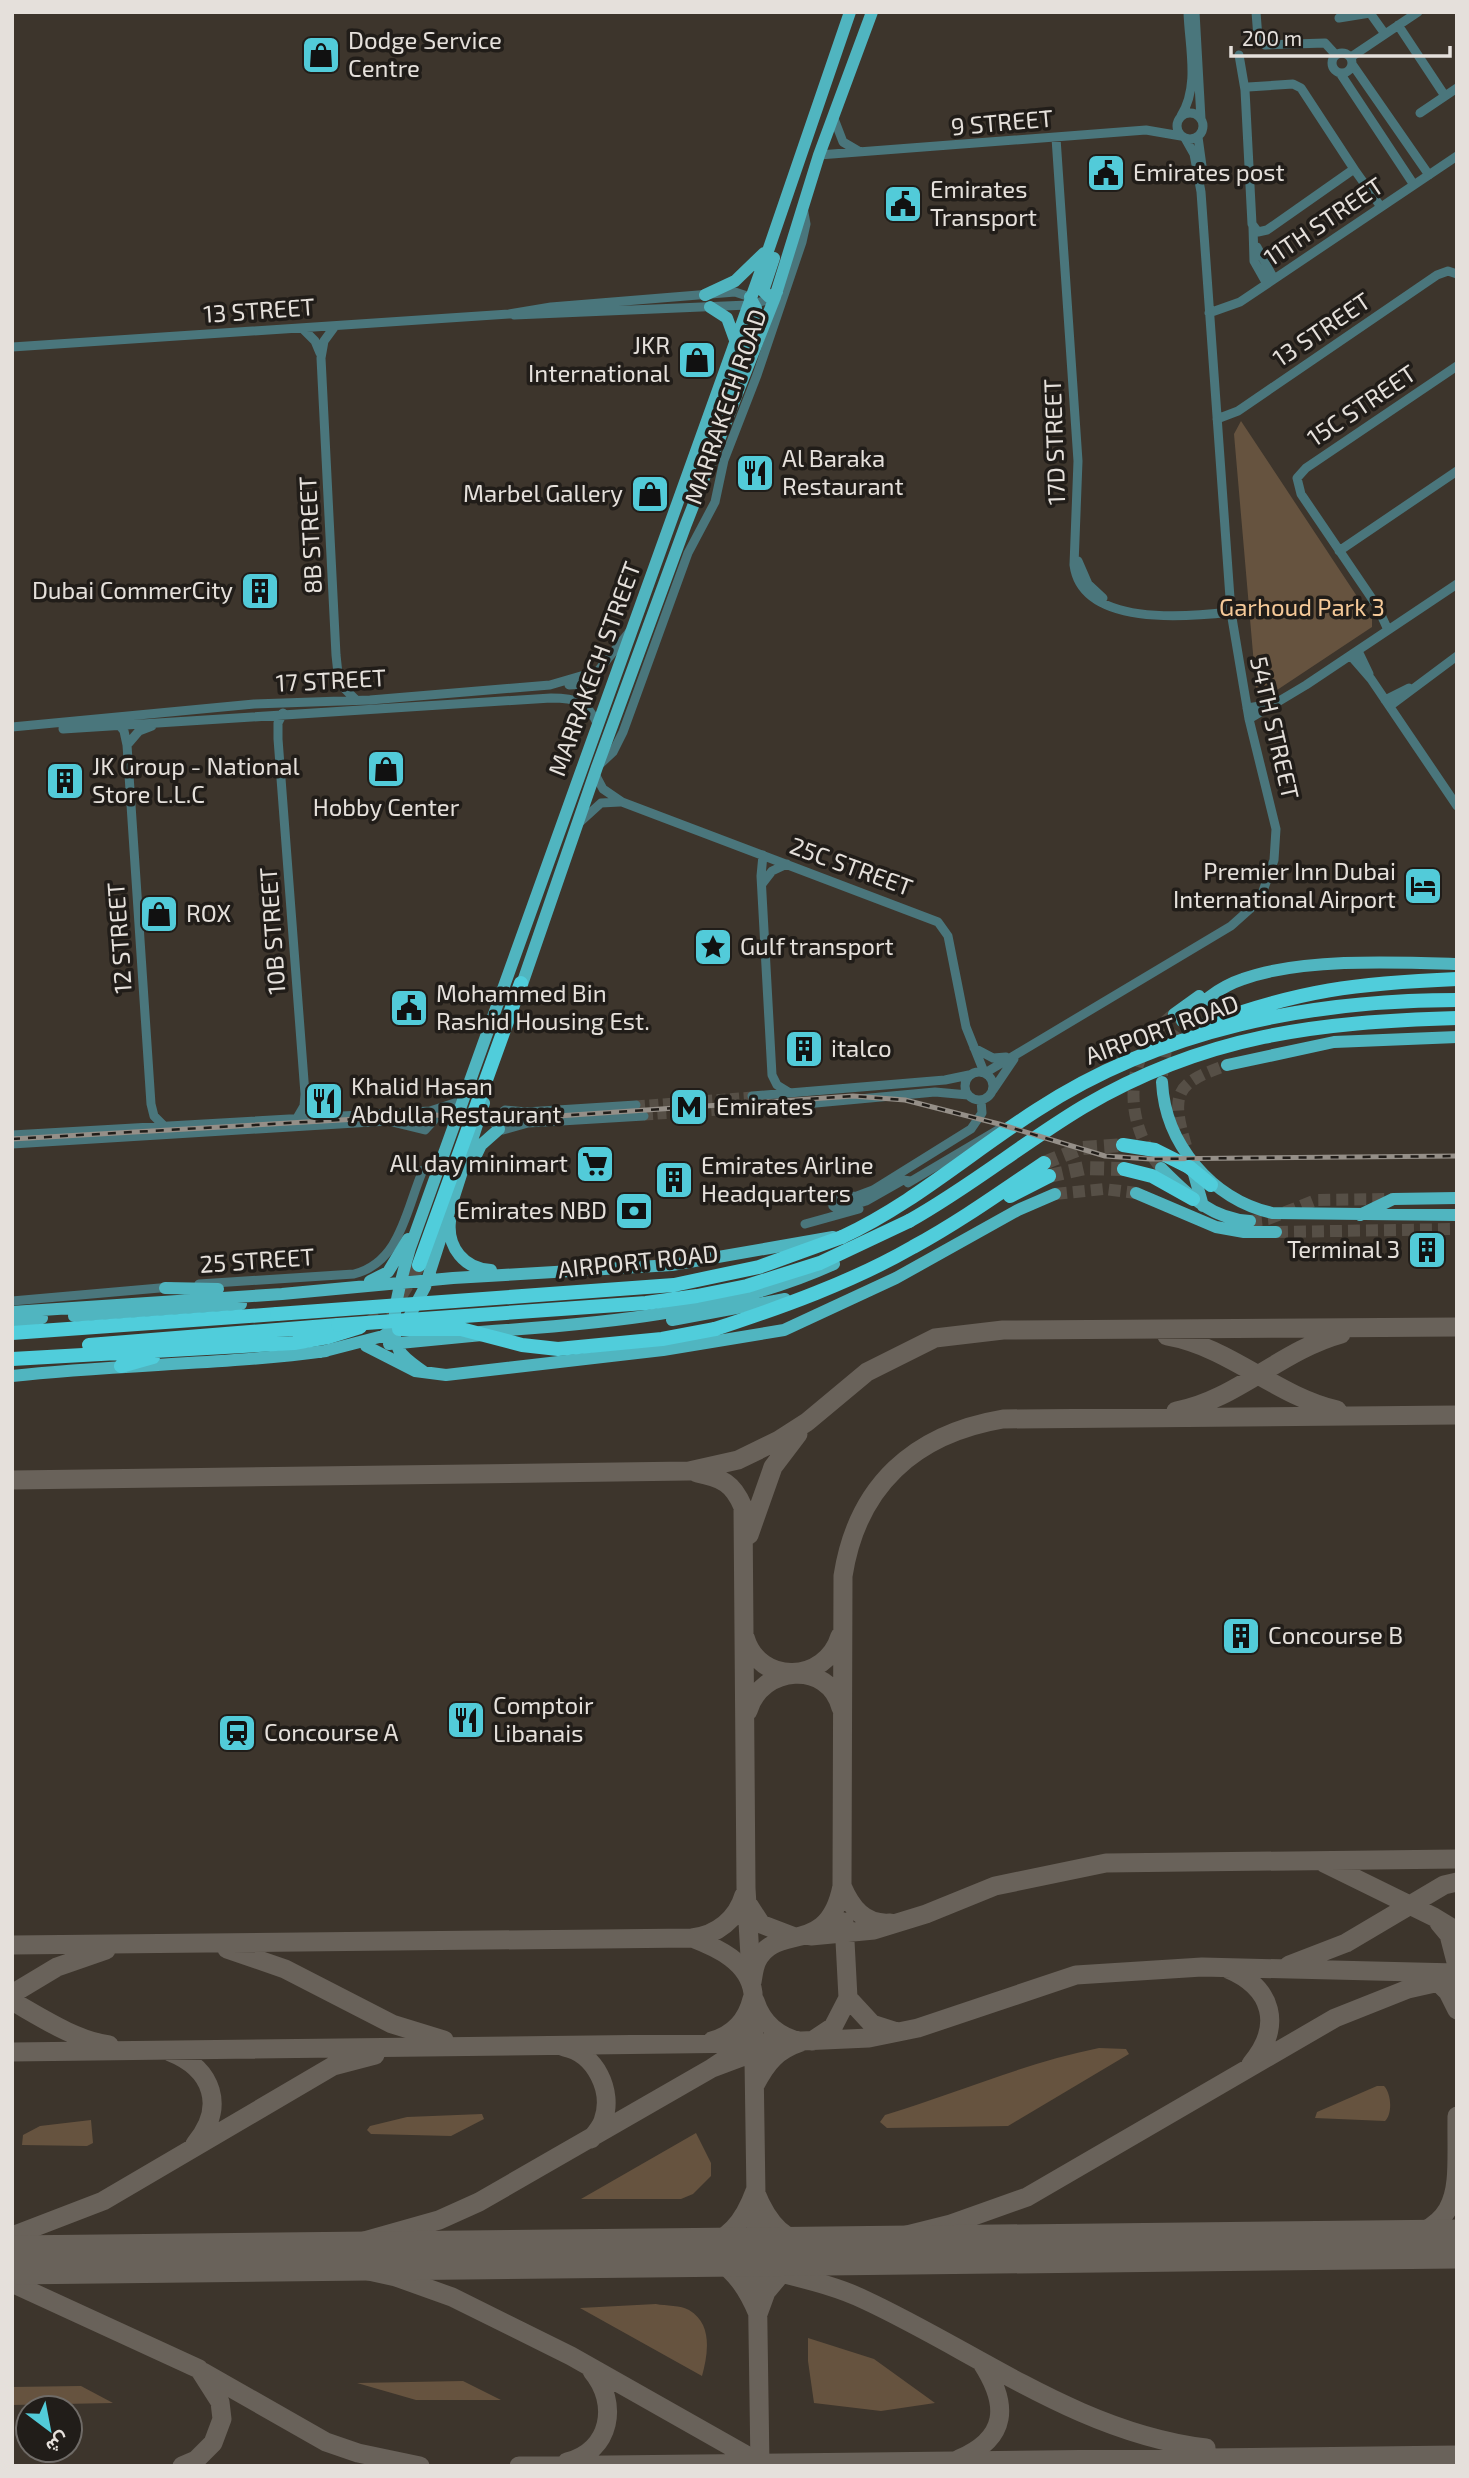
<svg xmlns="http://www.w3.org/2000/svg" width="1469" height="2478" font-family="'Exo 2',Vazirmatn,sans-serif">
  <style>
    .green { fill: #66533f }
    .lines { fill: none; stroke-linecap: round; stroke-linejoin: round }
    .taxiway { stroke: #69625a; stroke-width: 19 }
    .runway { stroke: #69625a; stroke-width: 49 }
    .minor-tunnel { stroke: #564f46; stroke-width: 9; stroke-dasharray: 9 4.5; stroke-linecap: butt }
    .major-tunnel { stroke: #564f46; stroke-width: 12; stroke-dasharray: 12 6; stroke-linecap: butt }
    .highway-tunnel { stroke: #564f46; stroke-width: 14; stroke-dasharray: 14 7; stroke-linecap: butt }
    .minor { stroke: #4a767c; stroke-width: 9 }
    .major { stroke: #50b5c0; stroke-width: 12 }
    .highway { stroke: #50cddb; stroke-width: 14 }
    .rail-casing { stroke: #958f88; stroke-width: 5 }
    .rail { stroke: #211d19; stroke-width: 2.5; stroke-dasharray: 8; stroke-linecap: butt }
    .highway-bridge { stroke: #50cddb; stroke-width: 14 }
    .labels { text-anchor: middle; stroke-width: 7; stroke-linejoin: round; paint-order: stroke }
    .poi-label { font-size: 24px; fill: #e5e0db; stroke: #211d19; text-anchor: start }
    .street-label { font-size: 24px; fill: #e5e0db; stroke: #211d19 }
    .park-label { font-size: 24px; fill: #f5c998; stroke: #211d19 }
  </style>
  <rect width="100%" height="100%" fill="#3d352c"/>
  <path class="green" d="M1241,421L1372,619V627L1271,694L1256,688L1234,434Z
    M1099,2048L1126,2049L1129,2054L1008,2126L887,2128L880,2122L885,2115C957,2093 1025,2063 1099,2048Z
    M1377,2086H1384C1391,2093 1393,2113 1385,2121L1315,2118L1317,2112Z
    M482,2114L484,2119L451,2136L371,2134L367,2130L370,2126L407,2117Z
    M91,2120L93,2143L87,2146L22,2145L23,2135L40,2126Z
    M696,2133L711,2163V2176L693,2194L681,2199H581Z
    M656,2304C666,2306 681,2305 689,2310C713,2324 708,2354 702,2376L580,2308Z
    M808,2338L874,2359L935,2403L881,2411L814,2403L808,2361Z
    M463,2381L501,2400H416L357,2383Z
    M81,2386L113,2403L12,2405V2387Z"/>
  <g class="lines">
    <path class="taxiway" d="M1167,1336C1230,1347 1276,1396 1337,1410
      M1176,1411C1234,1401 1282,1350 1341,1334
      M697,1473C722,1478 733,1483 743,1507L746,1888L751,1974
      M12,1480L689,1471L738,1460L779,1440L807,1422L867,1372L935,1338L1003,1330L1457,1327
      M749,1535L773,1467L798,1434
      M745,1637C759,1686 826,1683 840,1636
      M748,1711C761,1665 829,1660 841,1708
      M1324,1863L1434,1917L1457,1931
      M842,1886C851,1907 864,1925 890,1923
      M748,1904L761,1924L795,1937
      M844,1922L848,1998L872,2024L897,2032
      M1439,1923L1449,1935L1457,1966
      M811,1936L874,1930L926,1914L995,1886L1106,1863L1457,1859
      M692,1938C717,1935 737,1919 744,1895
      M12,1945L692,1938C718,1948 749,1962 753,1993L760,2466
      M227,1949L285,1969L392,2024L444,2040
      M1289,1965L1346,1943L1444,1885L1457,1882
      M1228,1969C1273,1988 1283,2026 1251,2064
      M1433,1977L1448,1992L1457,2010
      M752,1982C753,1976 754,1967 757,1961C776,1922 828,1958 842,1886L843,1576C857,1486 914,1434 1003,1419L1457,1415
      M12,1994L57,1967L106,1950
      M12,2001C42,2018 75,2040 109,2045
      M755,2001C762,2023 779,2037 801,2042C777,2050 767,2062 755,2085
      M745,2038L733,2054L712,2068L766,2048
      M712,2041C733,2035 747,2020 752,1999
      M812,2041L833,2027L848,1998
      M564,2047C595,2053 614,2091 603,2121C601,2127 595,2134 591,2139
      M12,2052L754,2043L869,2038L918,2028L1076,1975L1202,1967L1457,1973
      M170,2052C213,2069 226,2107 195,2144
      M12,2236L103,2201L333,2066L375,2055
      M1379,2245C1468,2228 1456,2192 1457,2116
      M697,2252C729,2238 743,2224 755,2191C769,2227 784,2239 820,2251
      M662,2253L727,2260
      M265,2257L346,2266L396,2277L452,2297L571,2356L760,2463
      M308,2257L439,2220L479,2202L712,2068
      M715,2257C737,2274 747,2288 758,2314L766,2292L791,2262L820,2251L875,2243L951,2224L1027,2197L1335,2018L1408,1989L1448,1980
      M773,2271C804,2279 836,2286 865,2300C977,2352 1080,2433 1206,2448
      M12,2283L199,2369L220,2402L222,2419L213,2443L196,2460L182,2466
      M203,2372L326,2442L358,2453L420,2466
      M959,2459C1008,2438 1009,2405 982,2363
      M567,2462C611,2451 619,2403 592,2371
      M519,2466L1457,2455"/>
    <path class="runway" d="M12,2260L1457,2244"/>
    <path class="minor-tunnel" d="M636,1105L752,1096
      M644,1116L752,1109"/>
    <path class="major-tunnel" d="M1162,1075L1167,1043L1182,1021
      M1186,1146C1170,1092 1176,1083 1227,1065
      M1161,1168C1121,1120 1124,1052 1174,1014
      M1055,1194L1104,1189L1136,1193
      M1250,1221L1268,1219L1316,1200L1393,1199
      M1276,1232L1457,1229"/>
    <path class="highway-tunnel" d="M1044,1163L1082,1148L1123,1145
      M1049,1176L1085,1168L1124,1169
      M368,1324L396,1303L419,1265"/>
    <path class="minor" d="M1195,12L1201,119
      M1256,12L1258,38L1265,45L1325,43L1336,55
      M1339,18L1370,13L1385,34
      M1398,25L1445,96
      M1332 63a10 10 0 1 1 20 0a10 10 0 1 1-20 0Z
      M1239,55L1245,90
      M1351,57L1418,12
      M1352,64L1429,175
      M1340,73L1414,185
      M1293,84L1301,88L1354,169L1267,230L1258,232L1252,224L1245,90L1248,87Z
      M1420,113L1457,88
      M1177 126a13 13 0 1 1 26 0a13 13 0 1 1-26 0Z
      M833,116L843,142L860,152
      M1181,116C1200,86 1189,46 1188,12
      M1198,137L1202,166
      M1056,138L1078,461L1074,565C1082,627 1187,617 1231,612
      M819,155L1146,130L1181,136
      M1354,169L1381,207
      M1253,227L1254,261L1267,284
      M1257,247L1274,279
      M1209,313L1240,302L1457,156
      M514,315L748,305L775,298
      M335,326L324,341L321,358L336,655L339,683L356,700
      M302,328L315,341L320,353
      M12,347L509,314L551,307L735,292L750,297
      M1217,419L1238,411L1437,275L1448,271L1457,274
      M1339,551L1457,471
      M1078,561L1088,584L1103,598
      M1388,630L1377,606L1301,494L1297,478L1306,468L1457,366
      M1358,651L1369,674
      M1351,656L1371,679L1457,806
      M569,685L587,684L592,689L588,698L579,696
      M1385,700L1409,688
      M1390,706L1457,656
      M1247,708L1273,704
      M283,713L278,723V739L305,1094L304,1106L297,1118
      M1249,719L1306,685L1457,584
      M116,721L124,731L127,745L151,1104L154,1116L163,1125
      M12,727L254,704L370,700L550,685L598,671L630,631
      M63,729L551,698C576,698 587,701 598,725
      M127,745L139,731L152,726
      M598,766L613,752L623,732L688,553L715,502L724,460L757,375L802,242L806,224L803,207
      M595,774L603,789L622,802L938,922L948,936L966,1027L984,1072
      M579,823L601,803L620,802
      M763,855L761,876L772,1075L777,1085L790,1093
      M762,884L772,871L787,864
      M974,1048L993,1058L1006,1057
      M965 1086a14 14 0 1 1 28 0a14 14 0 1 1-28 0Z
      M985,1073L1231,926L1250,909L1263,891L1274,860L1276,829L1249,719L1231,612L1201,192L1194,154L1185,138
      M993,1090L1014,1059
      M752,1096L945,1080L969,1075
      M636,1105L526,1112L505,1110L496,1117L495,1124L503,1130L528,1123L644,1116
      M752,1109L935,1092L968,1095
      M12,1135L430,1111L464,1100
      M12,1144L388,1121L425,1130L434,1120L430,1111
      M911,1181L903,1180L866,1201L838,1210L833,1206L837,1198L857,1196L873,1190L971,1129L982,1113L981,1100
      M908,1183L1001,1128
      M805,1224L859,1209
      M199,1284L354,1274C401,1262 406,1209 423,1170L440,1164
      M12,1301L171,1287"/>
    <path class="major" d="M774,258L763,291L769,297L777,292
      M705,295L735,281L764,253
      M710,307L727,318L735,340
      M710,445L755,317L756,308L750,297
      M519,993L597,767L686,524L775,297L819,155L872,12
      M1174,1014L1199,996
      M1182,1021C1200,1003 1219,987 1243,979C1301,958 1395,962 1457,964
      M1227,1065L1334,1042L1457,1037
      M1162,1082C1165,1144 1212,1199 1272,1213L1457,1215
      M1192,1167L1203,1206
      M470,1168L481,1145L499,1129
      M1161,1168C1187,1194 1211,1219 1250,1221
      M1136,1193L1216,1227L1244,1232H1276
      M1360,1215L1393,1199L1457,1198
      M450,1221C447,1247 464,1269 491,1270
      M370,1281L388,1272L408,1239
      M165,1288L218,1289
      M12,1312L282,1294L453,1278L672,1265L833,1237
      M74,1316L241,1304
      M672,1320L785,1299
      M12,1323L42,1318
      M480,1332C599,1324 724,1314 834,1264
      M389,1344L482,1335
      M366,1346L415,1371L446,1375L663,1350L784,1330L896,1278L1018,1210L1055,1194
      M321,1352L383,1336L409,1317L425,1287L484,1103
      M424,1372C416,1366 404,1359 399,1350C386,1326 403,1273 410,1248L769,248L850,12
      M12,1376C117,1364 222,1365 326,1351"/>
    <path class="highway" d="M1205,1025C1299,990 1358,983 1457,979
      M1123,1145L1155,1150L1189,1167
      M1124,1169L1152,1176L1193,1199
      M1200,1176L1211,1185
      M1010,1196L1049,1176
      M909,1221C970,1187 1023,1143 1083,1107C1205,1035 1318,1022 1457,1018
      M842,1237C913,1204 971,1152 1037,1110C1161,1029 1311,1000 1457,1000
      M419,1265L521,983
      M715,1329C782,1307 852,1282 913,1247C959,1222 1001,1192 1044,1163
      M12,1333L277,1314
      M89,1345L338,1325
      M12,1359L294,1343L328,1337L360,1327
      M121,1366L153,1357"/>
    <defs>
      <path id="rail" d="M12,1139L427,1115L543,1117L853,1096L905,1100L999,1124L1105,1156L1150,1159L1457,1156"/>
    </defs>
    <use href="#rail" class="rail-casing"/>
    <use href="#rail" class="rail"/>
    <path class="highway-bridge" d="M1189,1167L1200,1176
      M277,1314L674,1285L759,1267L842,1237
      M338,1325L646,1303L697,1296L747,1286L820,1263L909,1221
      M399,1329H461L522,1345L558,1349L662,1339L715,1329"/>
  </g>
  <defs>
    <symbol id="shop-square" viewBox="-11 -11 22 22"><rect x="-9" y="-9" width="18" height="18" rx="4" fill="#52cbd9" stroke="#211d19"/><path d="M-5-2.5h2.3a2.7 3.5 0 0 1 5.4 0H5L5.5 6h-11ZM-1.5-2.5h3a1.5 2.3 0 0 0-3 0Z" fill="#111"/></symbol>
    <symbol id="civic-square" viewBox="-11 -11 22 22"><rect x="-9" y="-9" width="18" height="18" rx="4" fill="#52cbd9" stroke="#211d19"/><path d="M-.6-6.5H3V-4.5H.6V-3L4-1V1h2V6H-6V1h2V-1L-.6-3ZM-1.2 2.5V6h2.4V2.5Z" fill="#111"/></symbol>
    <symbol id="restaurant-square" viewBox="-11 -11 22 22"><rect x="-9" y="-9" width="18" height="18" rx="4" fill="#52cbd9" stroke="#211d19"/><path d="M-5-6h1v4h1v-4h1v4h1v-4h1v5L-1.5 .5V6h-2V.5L-5-1ZM5-6V6H3V1.5H1.5Q1.5-4 5-6Z" fill="#111"/></symbol>
    <symbol id="building-square" viewBox="-11 -11 22 22"><rect x="-9" y="-9" width="18" height="18" rx="4" fill="#52cbd9" stroke="#211d19"/><path d="M-4-6H4V6H1V3H-1V6H-4ZM-2.5-4.3h1.7v1.8h-1.7ZM.8-4.3h1.7v1.8H.8ZM-2.5-1h1.7V.8h-1.7ZM.8-1h1.7V.8H.8Z" fill="#111"/></symbol>
    <symbol id="hotel-square" viewBox="-11 -11 22 22"><rect x="-9" y="-9" width="18" height="18" rx="4" fill="#52cbd9" stroke="#211d19"/><path d="M-6-4.5h1.5V1H6V5H4.5V3h-9V5H-6ZM-4 0a1.8 1.8 0 1 1 3.6 0ZM.5 0V-2.5h3Q6-2.5 6 0Z" fill="#111"/></symbol>
    <symbol id="sight-square" viewBox="-11 -11 22 22"><rect x="-9" y="-9" width="18" height="18" rx="4" fill="#52cbd9" stroke="#211d19"/><path d="M0-6L1.8-2.2L6-1.7L2.9 1.2L3.7 5.4L0 3.3L-3.7 5.4L-2.9 1.2L-6-1.7L-1.8-2.2Z" fill="#111"/></symbol>
    <symbol id="metro-square" viewBox="-11 -11 22 22"><rect x="-9" y="-9" width="18" height="18" rx="4" fill="#52cbd9" stroke="#211d19"/><path d="M-5.5 5V-5H-3L0 0L3-5H5.5V5H3V-.5L0 4L-3-.5V5Z" fill="#111"/></symbol>
    <symbol id="supermarket-square" viewBox="-11 -11 22 22"><rect x="-9" y="-9" width="18" height="18" rx="4" fill="#52cbd9" stroke="#211d19"/><path d="M-6-5.5h2.5l.6 2H6L4.5 2H-2.5L-4.4-4H-6ZM-1.5 3.2a1.3 1.3 0 1 0 .1 0ZM3 3.2a1.3 1.3 0 1 0 .1 0Z" fill="#111"/></symbol>
    <symbol id="bank-square" viewBox="-11 -11 22 22"><rect x="-9" y="-9" width="18" height="18" rx="4" fill="#52cbd9" stroke="#211d19"/><path d="M-6-4H6V4H-6ZM0-2.3a2.3 2.3 0 1 0 0 4.6a2.3 2.3 0 1 0 0-4.6Z" fill="#111"/></symbol>
    <symbol id="station-square" viewBox="-11 -11 22 22"><rect x="-9" y="-9" width="18" height="18" rx="4" fill="#52cbd9" stroke="#211d19"/><path d="M-3-6H3Q5-6 5-4V2Q5 4 3 4L4.5 6H3L1.5 4h-3L-3 6H-4.5L-3 4Q-5 4-5 2V-4Q-5-6-3-6ZM-3.5-4v3h7v-3ZM-3.5 1v1.5H-2V1ZM2 1v1.5H3.5V1Z" fill="#111"/></symbol>
  </defs>
  <g fill-rule="evenodd">
    <use href="#shop-square" x="299" y="33" width="44" height="44"/>
    <use href="#civic-square" x="1084" y="151" width="44" height="44"/>
    <use href="#civic-square" x="881" y="182" width="44" height="44"/>
    <use href="#shop-square" x="675" y="338" width="44" height="44"/>
    <use href="#restaurant-square" x="733" y="451" width="44" height="44"/>
    <use href="#shop-square" x="628" y="472" width="44" height="44"/>
    <use href="#building-square" x="238" y="569" width="44" height="44"/>
    <use href="#shop-square" x="364" y="747" width="44" height="44"/>
    <use href="#building-square" x="43" y="759" width="44" height="44"/>
    <use href="#hotel-square" x="1401" y="864" width="44" height="44"/>
    <use href="#shop-square" x="137" y="892" width="44" height="44"/>
    <use href="#sight-square" x="691" y="925" width="44" height="44"/>
    <use href="#civic-square" x="387" y="986" width="44" height="44"/>
    <use href="#building-square" x="782" y="1027" width="44" height="44"/>
    <use href="#restaurant-square" x="302" y="1079" width="44" height="44"/>
    <use href="#metro-square" x="667" y="1085" width="44" height="44"/>
    <use href="#supermarket-square" x="573" y="1142" width="44" height="44"/>
    <use href="#building-square" x="652" y="1158" width="44" height="44"/>
    <use href="#bank-square" x="612" y="1189" width="44" height="44"/>
    <use href="#building-square" x="1405" y="1228" width="44" height="44"/>
    <use href="#building-square" x="1219" y="1614" width="44" height="44"/>
    <use href="#restaurant-square" x="444" y="1698" width="44" height="44"/>
    <use href="#station-square" x="215" y="1711" width="44" height="44"/>
  </g>
  <g class="labels">
    <g class="poi-label">
      <text x="348" y="49">Dodge Service<tspan x="348" dy="28">Centre</tspan></text>
      <text x="1133" y="181">Emirates post</text>
      <text x="930" y="198">Emirates<tspan x="930" dy="28">Transport</tspan></text>
      <text x="670" y="354" text-anchor="end">JKR<tspan x="670" dy="28">International</tspan></text>
      <text x="782" y="467">Al Baraka<tspan x="782" dy="28">Restaurant</tspan></text>
      <text x="623" y="502" text-anchor="end">Marbel Gallery</text>
      <text x="233" y="599" text-anchor="end">Dubai CommerCity</text>
      <text x="92" y="775">JK Group - National<tspan x="92" dy="28">Store L.L.C</tspan></text>
      <text x="386" y="816" text-anchor="middle">Hobby Center</text>
      <text x="1396" y="880" text-anchor="end">Premier Inn Dubai<tspan x="1396" dy="28">International Airport</tspan></text>
      <text x="186" y="922">ROX</text>
      <text x="740" y="955">Gulf transport</text>
      <text x="436" y="1002">Mohammed Bin<tspan x="436" dy="28">Rashid Housing Est.</tspan></text>
      <text x="831" y="1057">italco</text>
      <text x="351" y="1095">Khalid Hasan<tspan x="351" dy="28">Abdulla Restaurant</tspan></text>
      <text x="716" y="1115">Emirates</text>
      <text x="568" y="1172" text-anchor="end">All day minimart</text>
      <text x="701" y="1174">Emirates Airline<tspan x="701" dy="28">Headquarters</tspan></text>
      <text x="607" y="1219" text-anchor="end">Emirates NBD</text>
      <text x="1400" y="1258" text-anchor="end">Terminal 3</text>
      <text x="1268" y="1644">Concourse B</text>
      <text x="493" y="1714">Comptoir<tspan x="493" dy="28">Libanais</tspan></text>
      <text x="264" y="1741">Concourse A</text>
    </g>
    <g class="street-label">
      <text transform="translate(1002 123) rotate(-5)" y="8">9 STREET</text>
      <text transform="translate(1324 222) rotate(-34)" y="8">11TH STREET</text>
      <text transform="translate(259 311) rotate(-4)" y="8">13 STREET</text>
      <text transform="translate(1322 330) rotate(-34)" y="8">13 STREET</text>
      <text transform="translate(1362 406) rotate(-34)" y="8">15C STREET</text>
      <text transform="translate(726 407) rotate(-71)" y="8">MARRAKECH ROAD</text>
      <text transform="translate(1055 442) rotate(-92)" y="8">17D STREET</text>
      <text transform="translate(311 535) rotate(-93)" y="8">8B STREET</text>
      <text transform="translate(595 669) rotate(-70)" y="8">MARRAKECH STREET</text>
      <text transform="translate(331 681) rotate(-3)" y="8">17 STREET</text>
      <text transform="translate(1274 728) rotate(77)" y="8">54TH STREET</text>
      <text transform="translate(851 867) rotate(20)" y="8">25C STREET</text>
      <text transform="translate(273 931) rotate(-94)" y="8">10B STREET</text>
      <text transform="translate(120 938) rotate(-94)" y="8">12 STREET</text>
      <text transform="translate(1162 1030) rotate(-20)" y="8">AIRPORT ROAD</text>
      <text transform="translate(257 1261) rotate(-4)" y="8">25 STREET</text>
      <text transform="translate(638 1262) rotate(-6)" y="8">AIRPORT ROAD</text>
    </g>
    <g class="park-label">
      <text x="1302" y="616">Garhoud Park 3</text>
    </g>
  </g>
  <rect width="1469" height="2478" fill="none" stroke="#e5e0db" stroke-width="28"/>
  <g transform="translate(49 2429) rotate(148)"><circle r="33" fill="#211d19" stroke="#6f6b67" stroke-width="2"/>
  <path d="M0-5L12 26L0 18L-12 26Z" fill="#52cbd9"/>
  <text y="-10" font-size="19" font-weight="bold" text-anchor="middle" fill="#e5e0db">ش</text>
  </g>
  <path d="M1231 46v10h219v-10" fill="none" stroke="#e5e0db" stroke-width="3.5"/>
  <text x="1242" y="46" font-size="21" fill="#e5e0db" stroke="#211d19" stroke-width="5" paint-order="stroke">200 m</text>
</svg>
